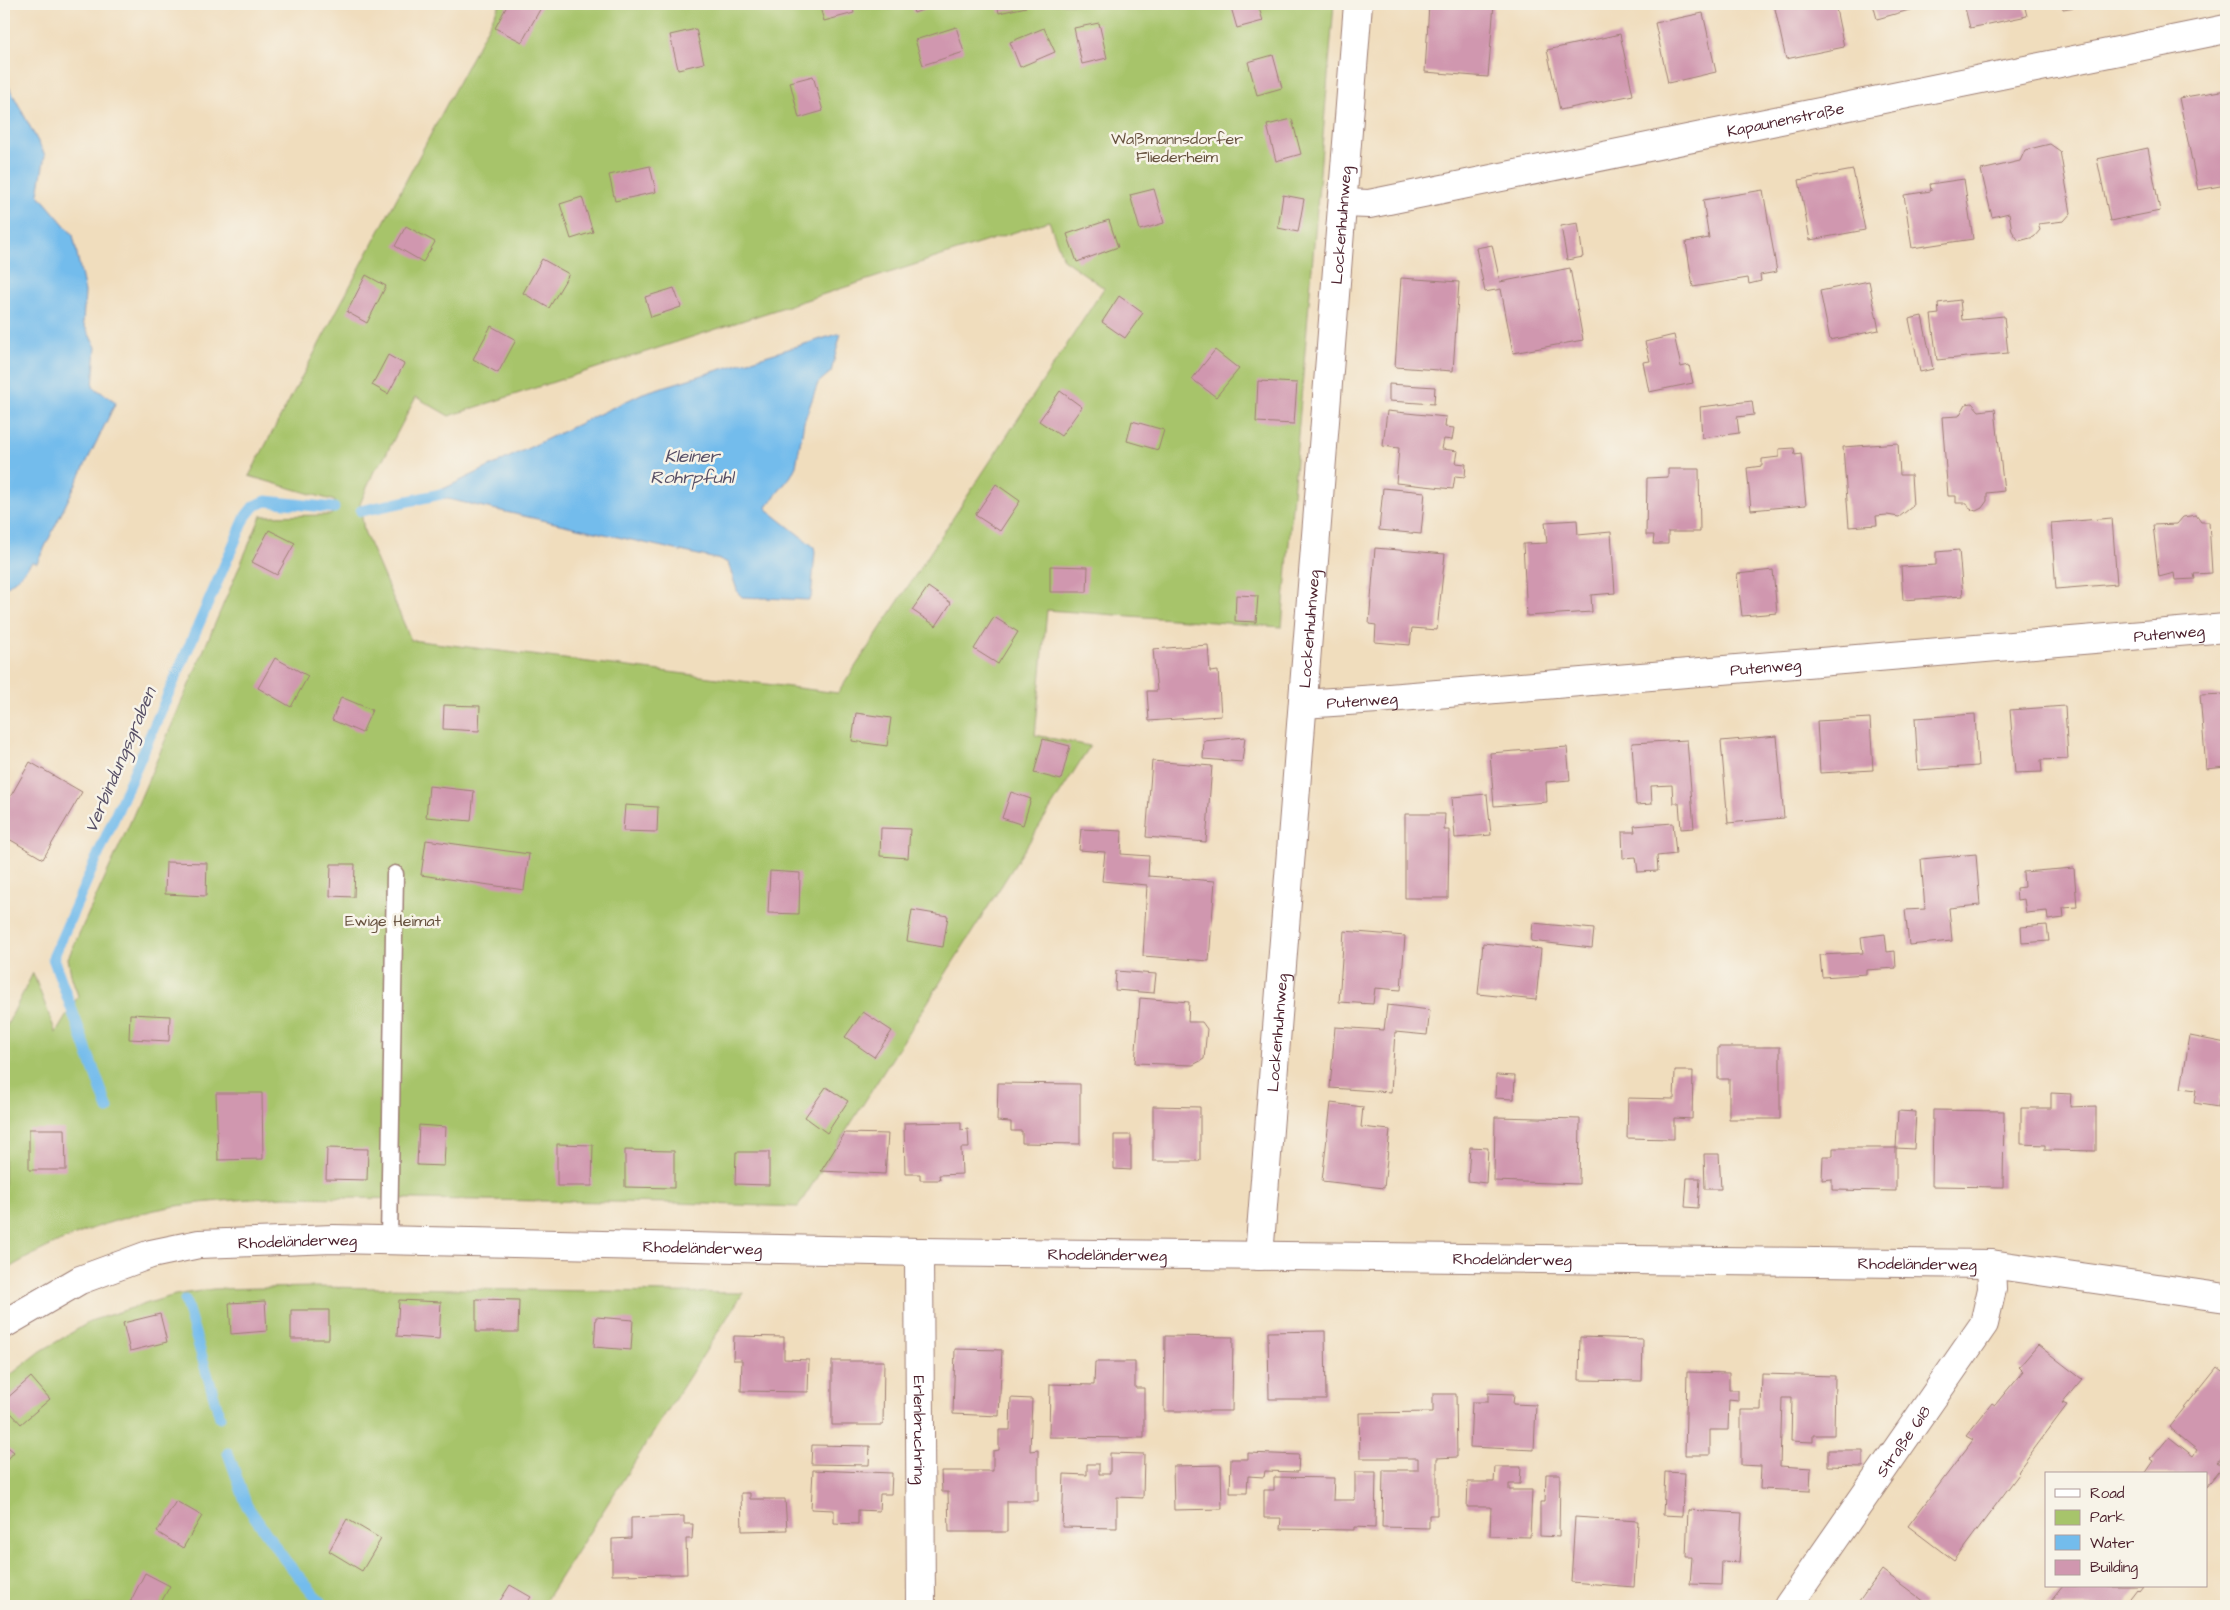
<svg xmlns="http://www.w3.org/2000/svg" width="2230" height="1610" font-family="'Architects Daughter',sans-serif">
  <style>
    .green { fill: #a7c46b; stroke: #78724b; fill-rule: evenodd }
    .water { fill: #73bcec; stroke: #5e6e8c }
    .lines { fill: none; stroke-linecap: round; stroke-linejoin: round }
    .stream { stroke: #73bcec; stroke-width: 11 }
    .building { fill: #d097af }
    .lane-casing { stroke: #9d7e74; stroke-width: 19 }
    .street-casing { stroke: #9d7e74; stroke-width: 30 }
    .lane { stroke: #fff; stroke-width: 16 }
    .street { stroke: #fff; stroke-width: 28 }
    .labels { text-anchor: middle; stroke-width: 5; stroke-linejoin: round; paint-order: stroke }
    .street-label { font-size: 16px; fill: #4a1f2b; stroke: #f7f3e8 }
    .park-label { font-size: 16px; fill: #66513e; stroke: #f7f3e8 }
    .water-label { font-size: 18px; font-style: italic; fill: #564e65; stroke: #f7f3e8 }
  </style>
  <rect width="100%" height="100%" fill="#f7f3e8"/>
  <filter id="ink" filterUnits="userSpaceOnUse"><feTurbulence type="fractalNoise" baseFrequency=".02" numOctaves="2"/><feDisplacementMap in="SourceGraphic" scale="10" xChannelSelector="R" yChannelSelector="G"/><feConvolveMatrix kernelMatrix="1 2 1 2 8 2 1 2 1" color-interpolation-filters="sRGB"/></filter>
  <filter id="wash" filterUnits="userSpaceOnUse"><feTurbulence type="fractalNoise" baseFrequency=".0096" numOctaves="4" result="noise"/><feDisplacementMap in="SourceGraphic" scale="20" xChannelSelector="R" yChannelSelector="G"/><feGaussianBlur stdDeviation="1.12" result="paint"/><feColorMatrix in="noise" values="0 0 0 0 0 0 0 0 0 0 0 0 0 0 0 0 0 1.4 0 .05"/><feComposite in="paint" operator="in"/></filter>
  <g filter="url(#wash)">
    <rect width="100%" height="100%" fill="#f0ddbd"/>
    <path class="green" d="M500,4H1334L1282,627L1047,610L1035,735L1090,746L798,1207L675,1203L284,1197C241,1200 196,1201 155,1210C103,1222 49,1243 4,1271V1031L33,973L56,1033L78,996L71,975L68,958L129,825L261,516L331,515L335,501L249,476ZM1049,221L1063,259L1104,288L838,693L411,640L364,531L360,504L374,471L383,460L416,397L449,416Z
      M314,1287L743,1293L542,1606H4V1380L41,1351L93,1320L145,1304L175,1295L213,1289Z"/>
    <path class="water" d="M4,85H8L45,155L38,194L73,235L85,292L83,323L96,347L93,387L116,402L37,563L32,562L20,576L4,589Z
      M841,333L831,372L818,383L804,422L796,466L791,476L766,507L770,512L814,547L815,552L811,598L808,600L742,597L738,593L728,563L721,560L443,498L441,490L643,393Z"/>
    <g class="lines">
      <path class="stream" d="M361,511L441,494
        M108,1109L53,958L246,516L254,506L266,501L334,508
        M185,1300L220,1417
        M228,1453L247,1506L285,1560L324,1606"/>
    </g>
    <g id="blocks">
      <path class="building" d="M508,4H543L522,42L495,28Z
        M819,4H852L854,13L824,21Z
        M911,4H939L914,13Z
        M997,4H1026V7L999,13Z
        M1230,4H1258L1263,21L1237,28Z
        M1429,4H1494L1488,77L1425,72Z
        M1774,4H1835L1844,47L1786,59Z
        M1873,4H1912L1913,9L1877,19Z
        M1964,4H2024L2027,16L1970,28Z
        M2062,4H2087V5L2063,9Z
        M1703,13L1716,72L1668,83L1655,23Z
        M1099,23L1107,58L1082,64L1074,28Z
        M956,27L964,52L923,65L915,40Z
        M1044,28L1055,52L1020,67L1010,42Z
        M696,29L704,63L678,69L670,35Z
        M1620,34L1633,95L1560,110L1547,50Z
        M1273,55L1282,88L1257,95L1248,62Z
        M813,76L823,111L799,118L790,82Z
        M2226,90V185L2198,190L2179,98Z
        M1292,119L1301,154L1276,161L1267,125Z
        M2050,144L2060,151L2071,213L2064,221L2038,224L2040,230L2034,237L2019,241L2012,231L2009,213L1992,217L1981,170L2020,161L2025,150Z
        M2148,148L2160,211L2110,221L2097,159Z
        M650,166L656,192L615,201L609,175Z
        M1853,170L1865,230L1810,240L1799,180Z
        M1964,179L1973,239L1912,248L1904,195L1931,191L1930,184Z
        M1154,189L1164,223L1140,230L1130,195Z
        M1763,190L1777,272L1760,275L1761,281L1749,284L1748,278L1693,287L1686,242L1709,238L1703,200Z
        M1283,195L1304,199L1298,232L1278,228Z
        M582,197L593,232L571,239L560,204Z
        M1109,220L1118,247L1077,262L1067,234Z
        M1578,223L1583,257L1567,260L1561,226Z
        M406,226L435,242L423,262L395,246Z
        M1492,245L1500,282L1570,268L1583,340L1513,353L1501,289L1485,292L1476,248Z
        M542,259L569,274L549,308L523,293Z
        M366,275L386,286L367,323L347,312Z
        M1401,278L1459,282L1453,371L1395,367Z
        M1869,281L1879,330L1830,340L1820,291Z
        M674,288L681,307L651,317L645,297Z
        M1119,296L1143,313L1125,338L1102,322Z
        M1960,300L1962,320L2004,316L2008,353L1937,360L1931,315L1939,314L1938,303Z
        M1922,316L1933,369L1920,372L1909,319Z
        M491,326L516,340L498,373L473,359Z
        M1674,335L1681,367L1689,365L1693,383L1649,392L1643,362L1650,361L1645,342Z
        M1215,350L1239,369L1216,397L1192,379Z
        M388,355L404,364L388,394L372,385Z
        M1258,381L1297,383L1294,424L1256,422Z
        M1389,384L1435,387L1434,404L1389,401Z
        M1060,391L1082,407L1061,436L1039,421Z
        M1752,401L1754,415L1737,417L1739,433L1702,438L1700,407Z
        M1972,403L1979,411L1995,409L2004,491L1987,493V501L1982,508L1976,511L1970,509L1967,503H1956V496H1948L1942,417L1959,416L1966,404Z
        M1387,411L1446,417L1445,427L1454,428L1452,440L1444,439L1442,449L1458,451L1456,463L1466,464L1465,477L1455,476L1453,489L1396,483L1399,448L1383,446Z
        M1132,421L1164,430L1158,450L1127,441Z
        M1898,443L1900,475H1911L1913,506L1899,517L1887,515L1876,516L1877,525L1849,527L1843,447Z
        M1794,448L1795,455L1801,454L1806,505L1751,510L1747,468L1762,466V459L1779,457V449Z
        M1668,469H1699L1700,532H1668V544H1653L1654,535H1646L1647,478L1668,477Z
        M996,484L1020,501L1000,531L975,515Z
        M1383,488L1425,492L1421,534L1379,530Z
        M2196,515L2201,522H2209L2212,573L2194,574L2195,579L2175,580L2174,573L2159,577L2153,525L2177,524L2183,517Z
        M2112,518L2117,584L2056,589L2051,523Z
        M1577,520L1578,535L1611,532L1615,593L1591,595L1592,612L1527,616L1523,544L1547,543L1545,522Z
        M269,530L295,543L277,575L252,562Z
        M1375,548L1445,554L1437,630L1412,628L1410,645L1375,642L1376,625L1369,624Z
        M1959,550L1963,596L1903,600L1901,567L1936,565V552Z
        M1050,566L1088,567L1087,592H1050Z
        M1773,570L1777,613L1742,616L1737,574Z
        M928,587L951,603L936,626L912,610Z
        M1236,595L1258,596L1256,622L1235,621Z
        M994,617L1018,632L998,664L974,649Z
        M1208,645L1210,672L1218,671L1221,716L1149,721L1147,691H1157L1153,649Z
        M275,658L308,676L291,707L258,688Z
        M2226,694V767L2206,769L2200,695Z
        M341,697L372,710L362,733L332,720Z
        M444,705L480,706L479,731L443,729Z
        M2065,706L2068,759L2041,760L2042,772L2015,773L2010,710Z
        M856,713L891,718L887,746L852,741Z
        M1975,714L1978,766L1918,770L1915,718Z
        M1870,718L1873,770L1820,773L1817,721Z
        M1777,736L1784,818L1728,823L1721,741Z
        M1245,737L1242,762L1203,759L1204,741Z
        M1043,739L1070,746L1061,780L1034,773Z
        M1687,740L1694,828L1681,829L1679,803H1673L1672,785L1651,786L1652,804L1636,805L1632,743Z
        M1567,747L1570,780L1546,782L1547,802L1494,806L1490,753Z
        M1152,761L1212,766L1206,842L1146,837Z
        M30,762L82,792L43,859L4,836V808Z
        M429,786L474,791L471,821L426,817Z
        M1011,792L1031,799L1023,825L1002,818Z
        M1487,794L1491,835L1455,838L1452,797Z
        M625,805L658,807L657,832L623,831Z
        M1405,814H1445L1444,830H1449L1448,898H1405Z
        M1673,823L1676,854L1657,856L1658,871L1638,872L1636,857L1623,858L1622,832H1635L1634,826Z
        M881,828L910,829L908,858L880,856Z
        M1081,829L1122,831L1121,854L1149,856L1148,876L1215,881L1209,961L1143,956L1147,885L1102,881L1105,852L1079,850Z
        M426,840L529,854L524,890L421,875Z
        M1976,854L1980,905L1949,908L1952,941L1909,945L1905,910L1925,909L1921,859Z
        M166,862L207,863L206,896L165,894Z
        M331,864H355L354,897L330,896Z
        M2074,868L2077,907L2063,908L2064,918L2048,920L2047,911L2026,913L2024,899L2017,900L2016,888L2024,887L2023,872Z
        M770,871L800,873L799,914L768,913Z
        M912,910L948,916L943,947L907,941Z
        M1533,923L1594,929L1592,948L1531,941Z
        M2047,925L2049,941L2022,943L2021,927Z
        M1344,931L1405,936L1401,990L1375,988L1373,1004L1339,1002Z
        M1885,934L1887,952L1895,951L1896,968L1866,970V974L1822,977L1820,955L1863,953L1861,937Z
        M1483,943L1541,949L1536,1000L1478,994Z
        M1116,971L1156,974L1154,993L1115,990Z
        M1140,998L1189,1002L1188,1022H1202L1207,1029L1204,1059L1193,1065L1135,1063Z
        M1387,1005L1430,1010L1427,1035L1395,1032L1391,1092L1330,1088L1335,1027L1384,1030Z
        M863,1012L892,1031L874,1057L845,1037Z
        M130,1014L170,1016L169,1041L129,1039Z
        M2190,1036L2226,1043V1094L2220,1093L2218,1107L2194,1103L2196,1090L2181,1088Z
        M1718,1047H1780V1119H1729V1079H1718Z
        M1675,1071H1693L1692,1119L1674,1118V1139L1627,1138L1628,1098L1674,1099Z
        M1496,1075L1515,1076L1514,1099L1495,1098Z
        M998,1083L1080,1084V1144L1022,1143V1131H1011V1122L997,1121Z
        M826,1087L848,1101L827,1133L805,1117Z
        M216,1093H262L263,1159L218,1160Z
        M2051,1093L2071,1094L2070,1107L2096,1106V1151L2045,1150V1145L2021,1144V1108H2051Z
        M1331,1103L1363,1107L1361,1127L1390,1130L1384,1188L1322,1181Z
        M1153,1106L1200,1107V1161H1153Z
        M1933,1110L2004,1111L2003,1187L1932,1186Z
        M1898,1111L1916,1112L1914,1149L1896,1148Z
        M1495,1117L1580,1119L1579,1184L1494,1181Z
        M961,1122V1130L968,1129L969,1148H961L962,1174L939,1175L940,1180H920V1174H905L904,1123Z
        M419,1125L446,1127L444,1166L417,1165Z
        M29,1129H65L66,1170H29Z
        M845,1133L888,1134L885,1174L821,1171Z
        M1114,1135H1131V1170L1114,1169Z
        M557,1144L593,1145L592,1186H557Z
        M1470,1147L1488,1148L1486,1183L1468,1181Z
        M327,1148L368,1149L367,1180L326,1179Z
        M1833,1148H1896V1191L1832,1190V1179L1822,1180L1823,1156H1833Z
        M625,1150L674,1151V1188L625,1187Z
        M736,1152H769V1185L735,1184Z
        M1704,1154H1719L1721,1189H1705Z
        M1687,1178H1700L1698,1208L1685,1207Z
        M476,1299L519,1300L518,1332H476Z
        M399,1300L441,1302L439,1339L397,1336Z
        M265,1301L267,1331L231,1334L229,1303Z
        M291,1310H329V1339H291Z
        M160,1314L167,1342L130,1351L123,1323Z
        M596,1317L633,1320L631,1350L594,1347Z
        M1325,1331L1326,1399H1269L1268,1332Z
        M734,1336L784,1337V1359L809,1360L808,1392L741,1391L742,1360H733Z
        M1165,1336L1233,1337L1232,1411H1164Z
        M1580,1337L1643,1339L1642,1381L1579,1380Z
        M2038,1345L2082,1379L2062,1403L2067,1405L2017,1472L2019,1474L1954,1561L1908,1526L1973,1440L1966,1436L1992,1403L1995,1405L2023,1371L2019,1367Z
        M955,1349L1002,1350L999,1416L953,1414Z
        M832,1361H884L883,1425H832Z
        M1095,1362H1135V1388H1144V1438L1049,1437L1050,1384L1094,1385Z
        M2217,1367L2226,1374V1451L2217,1462L2223,1466L2206,1487V1474H2145L2154,1461L2151,1459L2169,1437L2193,1456L2197,1450L2169,1427Z
        M1687,1372L1729,1373V1390H1738V1401L1729,1400L1728,1430H1710V1455H1685Z
        M1762,1374L1835,1376L1834,1435H1813V1442L1791,1441L1792,1398H1782L1780,1466L1811,1468L1810,1491L1760,1489L1761,1466L1741,1465V1410H1761Z
        M31,1377L50,1399L21,1424L4,1405V1401Z
        M1488,1393L1514,1394L1513,1404L1536,1405L1534,1450L1470,1447L1472,1402H1488Z
        M1433,1394H1456L1457,1457L1437,1458V1515H1429V1528L1382,1527L1383,1470H1418V1458H1360L1359,1413L1433,1412Z
        M1011,1398L1032,1399L1030,1451L1038,1450V1501H1007V1532H949L948,1492H942L941,1471H993V1451L999,1450V1430H1010Z
        M4,1444L14,1452L4,1464Z
        M812,1445L870,1446L869,1465L811,1464Z
        M1828,1450H1863V1467L1828,1466Z
        M1110,1453L1144,1454L1143,1498L1117,1497V1528L1062,1527L1064,1474L1087,1475V1464H1099V1474H1110Z
        M1248,1453L1299,1455L1298,1472L1265,1471L1264,1477L1248,1476L1247,1493H1230L1231,1459H1248Z
        M1221,1465L1222,1509L1174,1510L1173,1466Z
        M1495,1467H1521L1520,1484H1509V1490H1532L1530,1537L1490,1536L1491,1507H1467L1468,1482H1494Z
        M813,1470L892,1473L891,1494H880L879,1511L858,1510V1524L834,1523V1510L811,1509Z
        M1355,1472H1376L1375,1528L1354,1527V1530L1280,1529L1281,1518H1264V1490H1274V1477L1334,1478L1333,1500H1355Z
        M1665,1472L1684,1473L1682,1516L1663,1515Z
        M1546,1474H1560L1559,1537L1540,1536V1502H1545Z
        M741,1493H750V1499H785L787,1530L742,1531Z
        M176,1501L202,1516L183,1548L157,1532Z
        M1688,1510L1742,1513L1739,1562L1722,1561L1721,1585L1690,1584L1692,1557H1686Z
        M684,1516V1524H693L692,1539H686L687,1574L612,1575V1539L631,1538V1518Z
        M1575,1517L1638,1521L1634,1587L1571,1582Z
        M347,1519L381,1539L362,1571L329,1551Z
        M1882,1570L1925,1602L1922,1606H1856Z
        M145,1573L170,1586L159,1606H128Z
        M510,1585L531,1597L525,1606H501L498,1604Z
        M2063,1586H2142L2138,1591L2136,1589L2123,1606H2047Z"/>
    </g>
  </g>
  <g filter="url(#ink)">
    <use href="#blocks" fill-opacity="0" stroke="#9d7e74" stroke-width="1"/>
    <g class="lines">
      <defs>
        <path id="lane" d="M389,1239L395,874"/>
        <g id="street">
          <path id="s1" d="M1344,203L1369,204L2226,29"/>
          <path id="s2" d="M1303,704L1377,699L2226,628"/>
          <path id="s3" d="M919,1252L921,1606"/>
          <path id="s4" d="M1259,1256L1358,4"/>
          <path id="s5" d="M4,1324L80,1280L151,1254L199,1244L333,1239L919,1252L1991,1264L2226,1298"/>
          <path id="s6" d="M1788,1606L1984,1324L1992,1289L1991,1264"/>
        </g>
      </defs>
      <use href="#lane" class="lane-casing"/>
      <use href="#street" class="street-casing"/>
      <use href="#lane" class="lane"/>
      <use href="#street" class="street"/>
    </g>
  </g>
  <g class="labels">
    <g class="street-label">
      <text dy="6" stroke="none"><textPath href="#s1" startOffset="450">Kapaunenstraße</textPath></text>
      <text dy="6" stroke="none"><textPath href="#s4" startOffset="1034">Lockenhuhnweg</textPath></text>
      <text dy="6" stroke="none"><textPath href="#s4" startOffset="629">Lockenhuhnweg</textPath></text>
      <text dy="6" stroke="none"><textPath href="#s2" startOffset="869">Putenweg</textPath></text>
      <text dy="6" stroke="none"><textPath href="#s2" startOffset="464">Putenweg</textPath></text>
      <text dy="6" stroke="none"><textPath href="#s2" startOffset="59">Putenweg</textPath></text>
      <text dy="6" stroke="none"><textPath href="#s4" startOffset="224">Lockenhuhnweg</textPath></text>
      <text dy="6" stroke="none"><textPath href="#s5" startOffset="311">Rhodeländerweg</textPath></text>
      <text dy="6" stroke="none"><textPath href="#s5" startOffset="716">Rhodeländerweg</textPath></text>
      <text dy="6" stroke="none"><textPath href="#s5" startOffset="1121">Rhodeländerweg</textPath></text>
      <text dy="6" stroke="none"><textPath href="#s5" startOffset="1526">Rhodeländerweg</textPath></text>
      <text dy="6" stroke="none"><textPath href="#s5" startOffset="1931">Rhodeländerweg</textPath></text>
      <text dy="6" stroke="none"><textPath href="#s3" startOffset="178">Erlenbruchring</textPath></text>
      <text dy="6" stroke="none"><textPath href="#s6" startOffset="201">Straße 618</textPath></text>
    </g>
    <g class="park-label">
      <text x="1177" y="144">Waßmannsdorfer<tspan x="1177" dy="18">Fliederheim</tspan></text>
      <text x="393" y="926">Ewige Heimat</text>
    </g>
    <g class="water-label">
      <text x="692" y="462">Kleiner<tspan x="692" dy="21">Rohrpfuhl</tspan></text>
      <text transform="translate(120 760) rotate(-67)" y="6">Verbindungsgraben</text>
    </g>
  </g>
  <rect width="2230" height="1610" fill="none" stroke="#f7f3e8" stroke-width="20"/>
  <rect x="2045" y="1472" width="162" height="115" fill="#f7f3e8" stroke="#b29e9c"/>
  <rect x="2055" y="1489" width="25" height="8" fill="#ffffff" stroke="#b29e9c"/>
  <text x="2090" y="1498" font-size="15" fill="#4a1f2b">Road</text>
  <rect x="2055" y="1510" width="25" height="15" fill="#a7c46b" stroke="#b29e9c"/>
  <text x="2090" y="1522" font-size="15" fill="#4a1f2b">Park</text>
  <rect x="2055" y="1535" width="25" height="15" fill="#73bcec" stroke="#b29e9c"/>
  <text x="2090" y="1548" font-size="15" fill="#4a1f2b">Water</text>
  <rect x="2055" y="1560" width="25" height="15" fill="#d097af" stroke="#b29e9c"/>
  <text x="2090" y="1572" font-size="15" fill="#4a1f2b">Building</text>
</svg>
